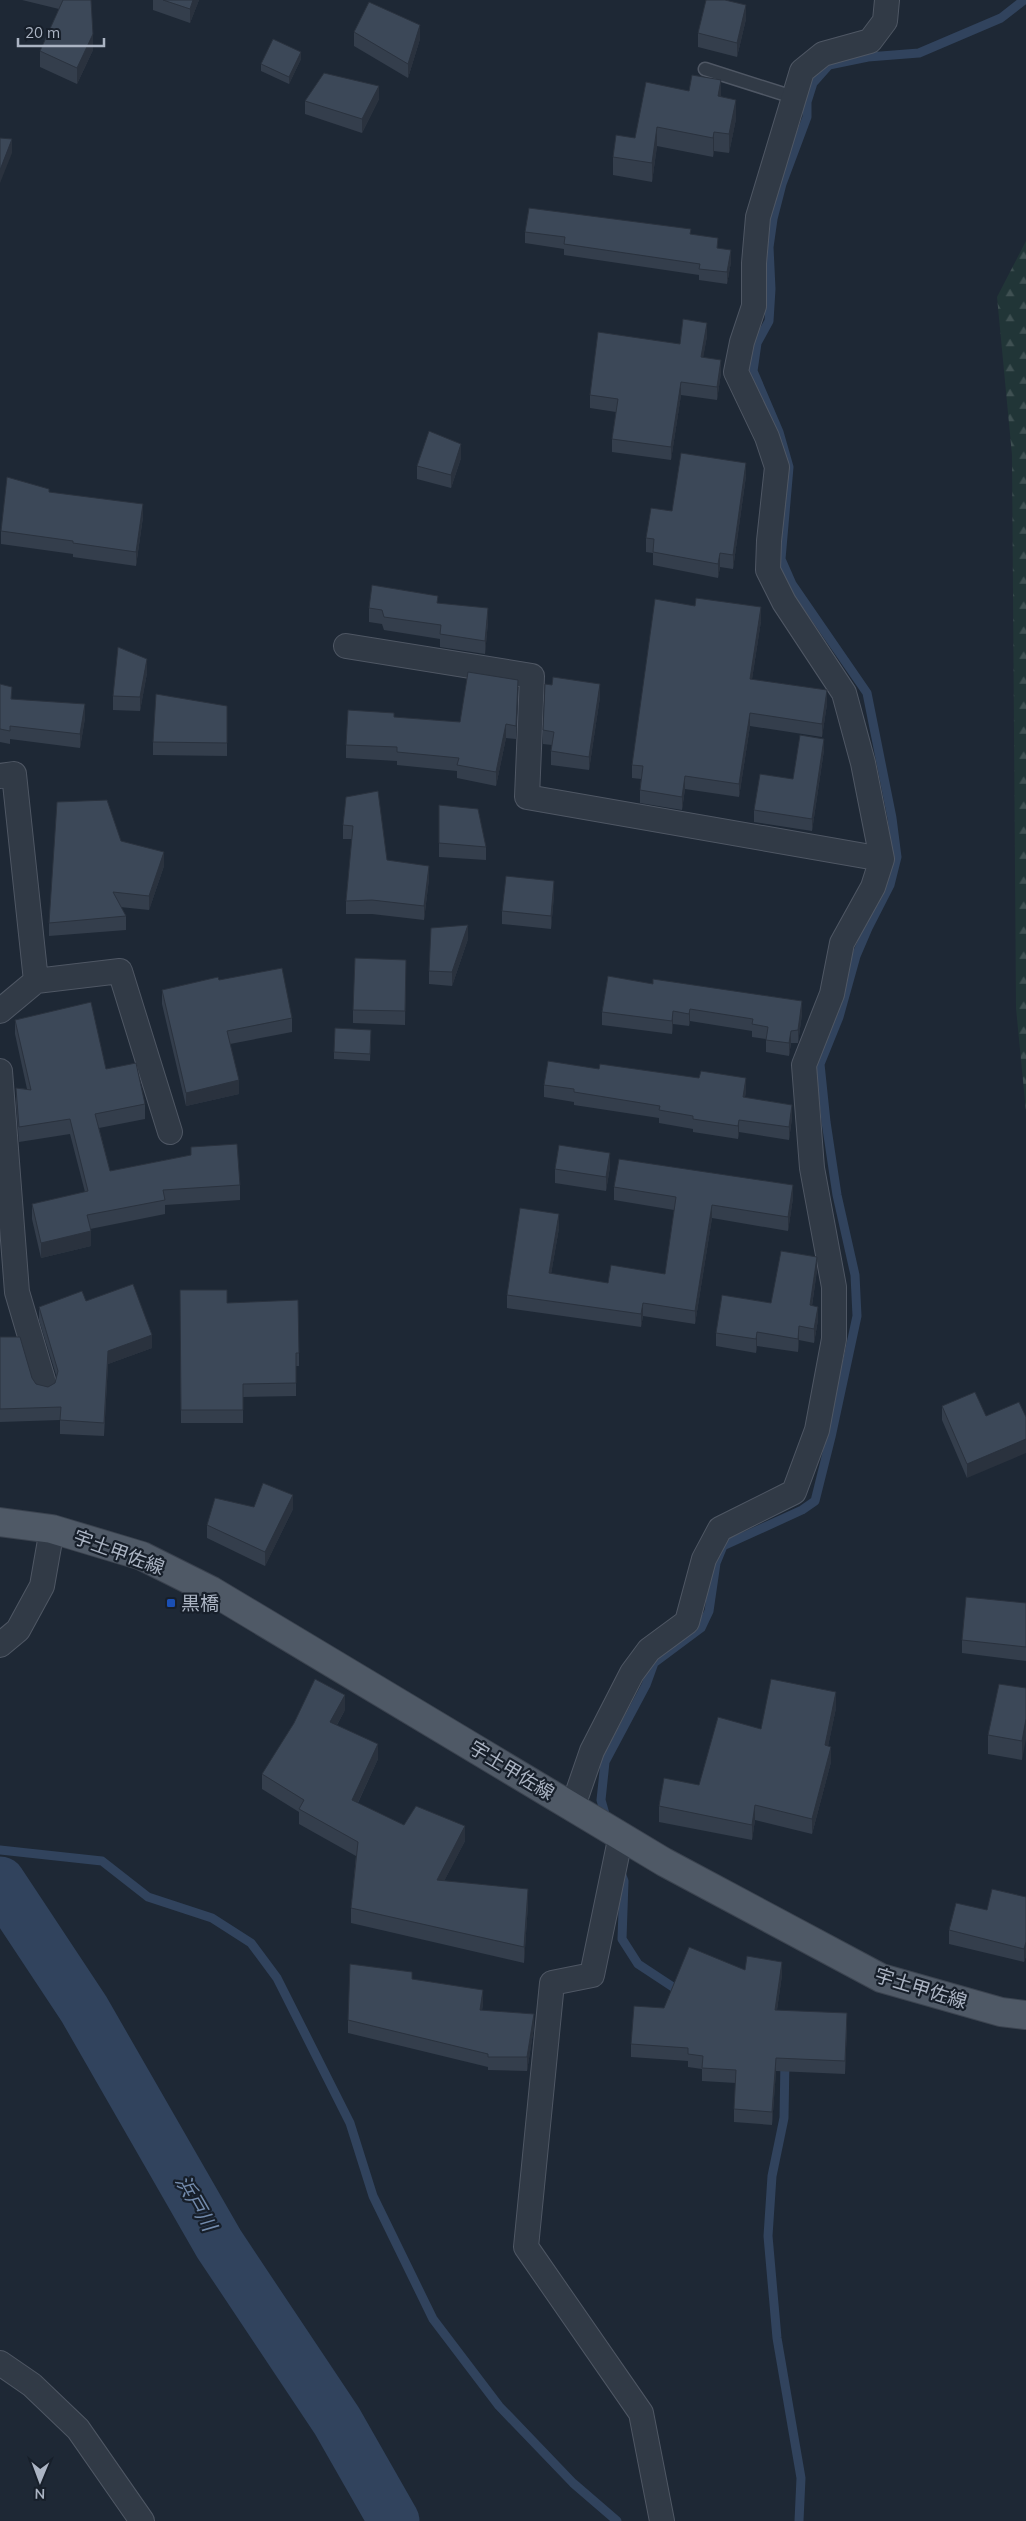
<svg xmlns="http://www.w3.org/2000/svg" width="1026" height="2521" font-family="Mulish,'Noto Sans JP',sans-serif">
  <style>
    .forest { fill: url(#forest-firs) }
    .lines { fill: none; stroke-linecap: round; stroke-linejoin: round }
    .stream { stroke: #31435d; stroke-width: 9 }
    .river { stroke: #31435d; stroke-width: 51 }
    .service-casing { stroke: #4f5764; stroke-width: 15 }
    .minor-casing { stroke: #4f5764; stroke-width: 26 }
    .primary-casing { stroke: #3b434f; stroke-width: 30 }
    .service { stroke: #313a46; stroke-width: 12 }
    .minor { stroke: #313a46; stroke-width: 24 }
    .primary { stroke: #4f5966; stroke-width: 28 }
    .wall { fill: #343e4c }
    .shaded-wall { fill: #2a323e }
    .building { fill: #3c4858; stroke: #2a323e }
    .transit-dot { fill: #1a4fb4; stroke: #171f2a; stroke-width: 2 }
    .labels { text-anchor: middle; stroke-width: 4.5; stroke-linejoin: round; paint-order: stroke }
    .street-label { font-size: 19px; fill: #abb4c3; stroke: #171f2a }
    .poi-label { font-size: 19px; fill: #abb4c3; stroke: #171f2a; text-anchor: start }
    .water-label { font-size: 20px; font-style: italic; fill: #738bac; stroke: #171f2a }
  </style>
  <defs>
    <pattern id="forest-firs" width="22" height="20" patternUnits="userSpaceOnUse" patternTransform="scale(1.25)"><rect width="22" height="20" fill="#213537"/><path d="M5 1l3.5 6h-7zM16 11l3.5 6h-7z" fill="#3f5052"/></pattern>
  </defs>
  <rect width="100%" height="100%" fill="#1e2835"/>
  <path class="forest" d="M1026,241V1112L1016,1008L1012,455L997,297Z"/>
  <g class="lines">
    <path class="stream" d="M607,1821L601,1800L605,1762L646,1685L654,1663L701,1628L709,1611L716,1563L723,1546L802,1510L815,1501L831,1437L857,1316L855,1275L837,1195L826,1122L820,1064L839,1017L856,956L868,928L890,885L897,857L892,818L867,693L792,584L781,559L789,467L779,432L753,371L757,343L769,321L771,289L769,247L773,219L782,184L807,117V102L813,83L829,65L868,57L919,53L1001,18L1024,0
      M0,1850L102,1861L148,1897L212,1918L251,1943L277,1978L350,2123L373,2196L433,2319L499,2406L573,2483L617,2521
      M620,1870L624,1881L622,1939L638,1964L682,1993
      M785,2059L784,2118L772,2176L768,2236L777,2338L801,2478L799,2521"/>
    <path class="river" d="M0,1882L84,2009L219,2244L337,2421L394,2521"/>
    <defs>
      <path id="service" d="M705,69L793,97"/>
      <path id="minor" d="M346,646L532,676L527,797L882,859
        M0,776L14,774L36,981L0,1011
        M36,981L120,971L170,1132
        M0,1071L17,1292L45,1387
        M0,1645L18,1630L42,1586L52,1529
        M573,1806L592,1751L632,1673L649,1650L687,1622L704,1559L720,1529L794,1492L817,1430L834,1339V1287L812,1168L804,1065L832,994L842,943L873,887L882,859L863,763L844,693L784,602L768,570L769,541L777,467L767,437L736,372L742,342L754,306V263L758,217L802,71L823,54L870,41L885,21L887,0
        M621,1835L592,1975L552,1983L526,2247L641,2413L662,2521
        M0,2363L32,2385L78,2429L142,2521"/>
      <path id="primary" d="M0,1522L52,1529L142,1556L212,1591L664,1862L881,1978L1001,2012L1026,2015"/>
    </defs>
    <use href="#service" class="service-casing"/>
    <use href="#minor" class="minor-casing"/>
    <use href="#primary" class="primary-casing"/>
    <use href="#service" class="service"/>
    <use href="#minor" class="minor"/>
    <use href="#primary" class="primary"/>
  </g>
  <path class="wall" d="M22,0H91L93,50L77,84L40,67V51L59,9Z
    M153,0H199L190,23L153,10Z
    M746,19L737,57L698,47V33Z
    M354,32L420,39L408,78L354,46Z
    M301,59L289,84L261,71V64Z
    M721,97L736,119L729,153L714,151L713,157L657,146L652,182L613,175V157L635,138Z
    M379,99L362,133L305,114V101Z
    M525,232L691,234L718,248L731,262L727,284L699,280V275L564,255V249L525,243Z
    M707,336L703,357L721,373L717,400L681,395L671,460L612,452V439L616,412L590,408V395L680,344Z
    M461,458L451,488L417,479V466Z
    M746,476L733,569L720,567L718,578L653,565V553L646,552V538L672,511Z
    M49,492L143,517L136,566L73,557V554L1,544V531Z
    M438,603L488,622L485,654L440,647V639L384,630L382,624L369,622V608Z
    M761,621L752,679L827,704L822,737L750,726L739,797L685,789L682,810L640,803V790L641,779L632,778V765Z
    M147,673L140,711L113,710V696Z
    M0,684L12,699L85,718L80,748L10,739V744L0,742Z
    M518,693L516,739L506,738L496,786L457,778V771L397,765V761L346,758V745L394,717L460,722Z
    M600,697L589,770L551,765V751L552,745L543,744V730Z
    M227,706V756L153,755V742Z
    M824,750L812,831L754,822V810L793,779Z
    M346,797L387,860L429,879L424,920L372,914H346V901L352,839H343V825Z
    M439,805L486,847V860L439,857Z
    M121,841L164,866L149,910L120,907L126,916V930L49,936V923Z
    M554,895L551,929L502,924V911Z
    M468,939L452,986L429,984V971Z
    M406,960L405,1025L353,1023V1010Z
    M608,976L802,1014L798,1043H791L789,1056L766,1052V1039L752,1037V1031L690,1021L689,1026L673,1024L672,1034L602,1025V1012Z
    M219,980L292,1018V1032L230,1044L239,1094L186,1106L162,1004V990Z
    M15,1020L106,1069L145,1104V1119L99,1128L110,1171L191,1155V1147L240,1185V1200L165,1205V1214L90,1229L91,1246L41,1258L32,1219V1204L85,1192L70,1134L19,1142L16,1103V1088L27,1089L15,1034Z
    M371,1037L370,1061L334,1059V1052Z
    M544,1085L746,1091L745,1097L792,1118L789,1140L739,1132L738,1139L693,1132V1129L659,1123V1118L574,1105V1102L544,1097Z
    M610,1167L606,1191L555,1183V1169Z
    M614,1187L793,1198L788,1231L712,1218L695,1324L643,1316L641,1327L507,1308V1295L559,1228L551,1274L608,1283L665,1274L674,1210L614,1200Z
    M817,1270L812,1306L818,1320L814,1343L799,1340L798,1352L757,1346L756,1353L716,1346V1333L771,1303Z
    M180,1290L227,1303L299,1353V1366H296V1396L243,1397V1423H181Z
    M86,1301L152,1348L108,1364L104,1436L60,1434V1420L0,1422V1337L36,1384L48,1387L55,1383L57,1378L39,1320V1307Z
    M942,1406L986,1416L967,1478L942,1420Z
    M254,1507L293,1509L265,1566L207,1538V1525Z
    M1026,1603V1661L962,1653V1640Z
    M1026,1688L1022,1760L988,1754V1735Z
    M836,1708L828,1746L831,1762L812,1834L755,1820L752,1840L659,1822V1806L699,1785L761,1729Z
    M345,1710L337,1725L378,1759L358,1803L404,1825L465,1841L444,1881L528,1904L524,1963L351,1923V1908L356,1856L299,1824V1812L262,1789V1774Z
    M1026,1897V1956L1024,1962L949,1944V1930L987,1910Z
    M745,1970L782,1975L777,2010L847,2026L845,2074L776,2071L772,2125L734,2122V2109L736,2083L702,2081V2069L688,2067V2061L631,2057V2044L664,2008Z
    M412,1979L483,2004L482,2010L534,2027L527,2071L488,2070V2067L348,2033V2020Z"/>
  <path class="shaded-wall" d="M193,0H199L190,23V9Z
    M746,5V19L737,57V43Z
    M420,25V39L408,78V64Z
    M93,34V50L77,84V68Z
    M301,52V59L289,84V77Z
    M721,80V99L718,96Z
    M379,86V99L362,133V119Z
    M736,100V119L729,153V134Z
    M657,127V146L652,182V163Z
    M714,132V151L713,157V138Z
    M12,139V153L0,183V170Z
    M731,250V262L727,284V272Z
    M707,323V336L701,370V357Z
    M721,360V373L717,400V387Z
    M681,382V395L671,460V447Z
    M461,444V458L451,488V475Z
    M746,463V476L733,569V555Z
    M143,504V517L136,566V552Z
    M720,553V567L718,578V564Z
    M761,607V621L750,692V679Z
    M488,608V622L485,654V641Z
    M147,659V673L140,711V697Z
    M518,680V693L516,739V726Z
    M600,684V697L589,770V757Z
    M827,690V704L822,737V724Z
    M85,704V718L80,748V734Z
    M750,713V726L739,797V784Z
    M506,724V738L496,786V772Z
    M824,739V750L812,831V819Z
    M685,776V789L682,810V797Z
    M164,852V866L149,910V896Z
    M429,866V879L424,920V906Z
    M554,881V895L551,929V916Z
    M468,925V939L452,986V972Z
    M802,1001V1014L798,1043V1030Z
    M690,1009V1021L689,1026V1014Z
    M673,1011V1024L672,1034V1021Z
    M791,1031V1043L789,1056V1043Z
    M746,1078V1091L743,1110V1097Z
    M239,1080V1094L186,1106V1093Z
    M792,1105V1118L789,1140V1127Z
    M739,1120V1132L738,1139V1126Z
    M610,1153V1167L606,1191V1177Z
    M793,1185V1198L788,1231V1217Z
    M712,1205V1218L695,1324V1311Z
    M559,1214V1228L549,1286V1273Z
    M91,1231V1246L41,1258V1243Z
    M817,1257V1270L810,1319V1305Z
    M643,1303V1316L641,1327V1314Z
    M818,1307V1320L814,1343V1329Z
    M799,1326V1340L798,1352V1339Z
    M757,1332V1346L756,1353V1339Z
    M152,1335V1348L108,1364L104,1436L108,1351Z
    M1026,1439V1453L967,1478V1464Z
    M293,1495V1509L265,1566V1552Z
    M836,1692V1708L825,1761V1745Z
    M345,1695V1710L330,1737V1722Z
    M1026,1719V1739L1022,1760V1741Z
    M378,1744V1759L352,1815V1800Z
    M831,1747V1762L812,1834V1819Z
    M755,1805V1820L752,1840V1825Z
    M465,1826V1841L437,1895V1880Z
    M528,1889V1904L524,1963V1947Z
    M1026,1942V1956L1024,1962V1949Z
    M782,1962V1975L775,2023V2010Z
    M483,1990V2004L480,2023V2010Z
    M847,2013V2026L845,2074V2061Z
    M534,2014V2027L527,2071V2057Z
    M776,2058V2071L772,2125V2112Z"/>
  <path class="building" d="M63,0H91L93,34L77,68L40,51Z
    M163,0H193L190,9Z
    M706,0H725L746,5L737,43L698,33Z
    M369,2L420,25L408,64L354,32Z
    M273,39L301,52L289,77L261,64Z
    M324,73L379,86L362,119L305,101Z
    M692,75L721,80L718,96L736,100L729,134L714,132L713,138L657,127L652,163L613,157L616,135L635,138L646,82L689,91Z
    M0,138L12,139L0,170Z
    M529,208L691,229L690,234L718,238L717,248L731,250L727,272L699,269L700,264L564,244L565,237L525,232Z
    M683,319L707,323L701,357L721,360L717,387L681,382L671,447L612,439L618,399L590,395L598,332L680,344Z
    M429,431L461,444L451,475L417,466Z
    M681,453L746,463L733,555L720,553L718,564L653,552L654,539L646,538L651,508L672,511Z
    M7,477L49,489V492L143,504L136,552L73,543V541L1,531Z
    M372,585L438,596L437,603L488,608L485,641L440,634L441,625L384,617L382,610L369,608Z
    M696,598L761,607L750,679L827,690L822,724L750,713L739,784L685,776L682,797L640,790L643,766L632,765L655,599L695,606Z
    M118,647L147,659L140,697L113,696Z
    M468,672L518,680L516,726L506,724L496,772L457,765L459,758L397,752V747L346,745L348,710L394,713V717L460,722Z
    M553,677L600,684L589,757L551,751L554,732L543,730L545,684L552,685Z
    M0,684L12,687L11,699L85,704L80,734L10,726V731L0,729Z
    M156,694L227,706V743L153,742Z
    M800,735L824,739L812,819L754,810L760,774L793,779Z
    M378,791L387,860L429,866L424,906L372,900L346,901L353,826L343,825L346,797Z
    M107,800L121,841L164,852L149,896L113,892L126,916L49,923L57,802Z
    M439,805L478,809L486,847L439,843Z
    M506,876L554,881L551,916L502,911Z
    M468,925L452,972L429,971L431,928Z
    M355,958L406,960L405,1011L353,1010Z
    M282,968L292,1018L227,1031L239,1080L186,1093L162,990L218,977L219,980Z
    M608,976L653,984V979L802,1001L798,1030L791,1031L789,1043L766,1040L768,1027L752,1024L753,1019L690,1009L689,1014L673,1011L672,1021L602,1012Z
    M91,1002L106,1069L136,1063L145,1104L95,1114L110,1171L191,1155V1147L237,1144L240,1185L163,1190L165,1200L87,1215L91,1231L41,1243L32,1204L88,1191L70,1119L19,1127L16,1088L31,1090L15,1020Z
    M335,1028L371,1030L370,1054L334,1052Z
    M548,1061L599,1069L600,1064L699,1078L701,1071L746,1078L743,1097L792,1105L789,1127L739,1120L738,1126L693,1119V1116L659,1110L660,1106L574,1092V1089L544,1085Z
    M559,1145L610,1153L606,1177L555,1169Z
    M619,1159L793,1185L788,1217L712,1205L695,1311L643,1303L641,1314L507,1295L520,1208L559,1214L549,1273L608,1283L611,1265L665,1274L676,1197L614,1187Z
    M781,1251L817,1257L810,1305L818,1307L814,1329L799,1326L798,1339L757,1332L756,1339L716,1333L722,1295L771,1303Z
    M133,1284L152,1335L108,1351L104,1423L60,1420L61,1407L0,1409V1337H20L32,1378L36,1384L48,1387L55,1383L58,1371L39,1307L82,1291L86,1301Z
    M180,1290H227V1303L298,1300L299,1353H296V1383L243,1384V1410H181Z
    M975,1392L986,1416L1019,1402L1026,1417V1439L967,1464L942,1406Z
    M263,1483L293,1495L265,1552L207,1525L215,1498L254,1507Z
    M966,1597L1026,1603V1647L962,1640Z
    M315,1679L345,1695L330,1722L378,1744L352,1800L404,1825L416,1806L465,1826L437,1880L528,1889L524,1947L351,1908L358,1842L299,1809L304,1800L262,1774L294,1723Z
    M771,1679L836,1692L825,1745L831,1747L812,1819L755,1805L752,1825L659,1806L664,1778L699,1785L718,1717L761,1729Z
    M999,1684L1026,1688V1719L1022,1741L988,1735Z
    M992,1889L1026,1897V1942L1024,1949L949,1930L956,1903L987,1910Z
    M689,1947L745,1970L747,1956L782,1962L775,2010L847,2013L845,2061L776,2058L772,2112L734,2109L736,2070L702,2068L703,2056L688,2054V2048L631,2044L634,2006L664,2008Z
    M350,1964L412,1972V1979L483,1990L480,2010L534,2014L527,2057H488V2054L348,2020Z"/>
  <rect class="transit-dot" x="166" y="1598" width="10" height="10" rx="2.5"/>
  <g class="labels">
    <g class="street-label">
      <text transform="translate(119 1552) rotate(20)" y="7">宇土甲佐線</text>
      <text transform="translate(512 1770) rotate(31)" y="7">宇土甲佐線</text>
      <text transform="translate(921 1988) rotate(17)" y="7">宇土甲佐線</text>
    </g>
    <g class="poi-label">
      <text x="181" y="1610">黒橋</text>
    </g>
    <g class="water-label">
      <text transform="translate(196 2203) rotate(60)" y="7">浜戸川</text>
    </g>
  </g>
  <g transform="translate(40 2481) rotate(181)" stroke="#171f2a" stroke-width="4" paint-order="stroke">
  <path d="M0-4L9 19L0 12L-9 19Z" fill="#abb4c3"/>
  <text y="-8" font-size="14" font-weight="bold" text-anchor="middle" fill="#abb4c3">N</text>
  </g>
  <path d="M18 38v8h86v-8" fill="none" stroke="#abb4c3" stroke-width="2.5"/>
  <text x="25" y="38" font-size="15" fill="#abb4c3" stroke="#171f2a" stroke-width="4" paint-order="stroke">20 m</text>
</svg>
